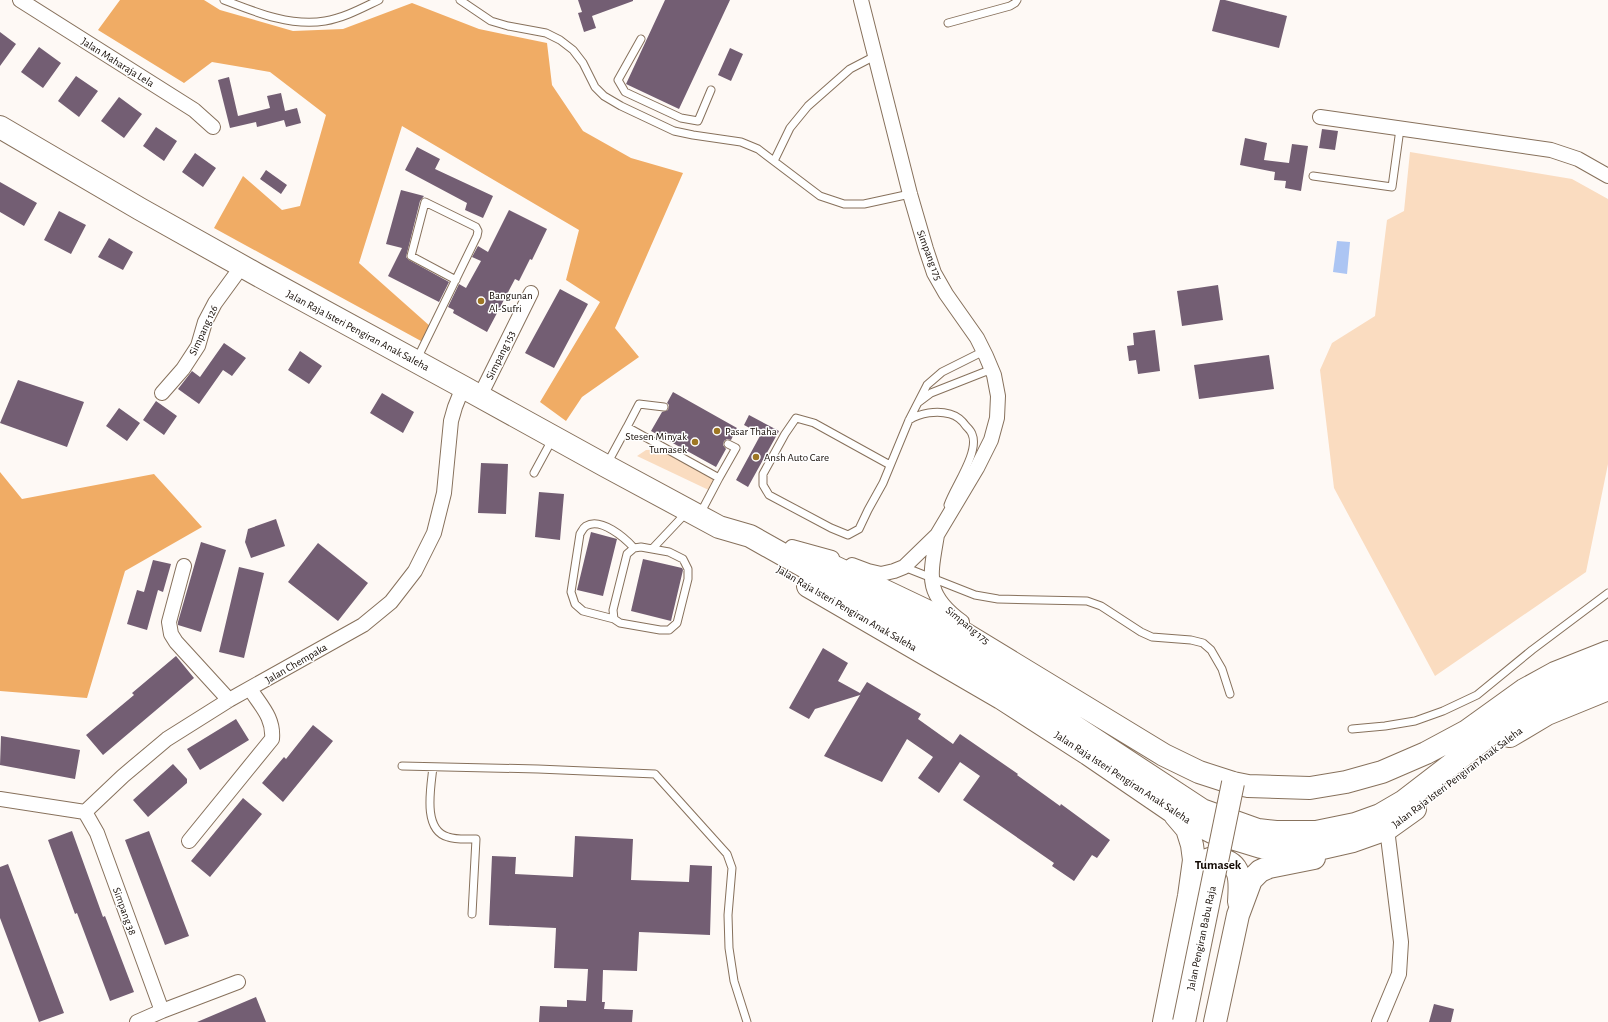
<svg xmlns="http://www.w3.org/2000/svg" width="1608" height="1022" font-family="'Alegreya Sans',sans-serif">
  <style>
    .green { fill: #fadcc0 }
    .forest { fill: #f0ac65 }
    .water { fill: #acc5f3 }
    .building { fill: #735e73 }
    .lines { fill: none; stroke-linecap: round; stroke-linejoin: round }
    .service-casing { stroke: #87715c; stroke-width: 9 }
    .minor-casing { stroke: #87715c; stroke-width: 16 }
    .primary-casing { stroke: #87715c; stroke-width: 24 }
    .service { stroke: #fff; stroke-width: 7 }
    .minor { stroke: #fff; stroke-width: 14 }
    .primary { stroke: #fff; stroke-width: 22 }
    .primary-bridge-casing { stroke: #87715c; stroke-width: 24; stroke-linecap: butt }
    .primary-bridge { stroke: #fff; stroke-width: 22 }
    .poi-dot { fill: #9e7724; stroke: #fff; stroke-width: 1.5 }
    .labels { text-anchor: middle; stroke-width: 3; stroke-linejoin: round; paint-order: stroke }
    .street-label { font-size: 11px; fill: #140b05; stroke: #fff }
    .poi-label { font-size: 11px; fill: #140b05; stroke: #fff; text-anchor: start }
    .quarter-label { font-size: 13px; font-weight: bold; fill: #140b05; stroke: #fff }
  </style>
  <rect width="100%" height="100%" fill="#fef9f5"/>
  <path class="green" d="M1410,152L1572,179L1608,199V464L1586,572L1435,676L1334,488L1320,370L1332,343L1375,316L1387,220L1404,211Z
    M670,449L721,476L722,480L715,493L637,456L646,450Z"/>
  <path class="forest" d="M120,0H204L220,10L293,31L343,29L412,3L479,29L547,43L552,85L583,131L631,158L683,173L615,328L639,357L582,397L566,421L540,402L600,302L566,280L579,230L402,126L359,263L431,327L421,341L214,228L243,176L282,210L300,206L326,115L270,72L212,62L184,83L98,30Z
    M0,472L22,499L154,474L202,527L125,571L87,698L0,691Z"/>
  <path class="water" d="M1337,241L1350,242L1347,274L1333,272Z"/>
  <path class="building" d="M578,0H633V1L592,16L596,28L584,32L578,13L582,12Z
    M665,0H730L679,109L626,84Z
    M1220,0H1225L1287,16L1279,48L1212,31Z
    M0,32L16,44L0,66Z
    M39,47L61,63L43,88L21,72Z
    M730,48L743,54L731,81L718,75Z
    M76,76L98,91L79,117L58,101Z
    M229,77L238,116L270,108L267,96L281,93L285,111L297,108L301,123L286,127L284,120L257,127L256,122L230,128L218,80Z
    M119,97L142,114L124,138L101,121Z
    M156,127L177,141L164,161L143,146Z
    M1322,129L1338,131L1335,150L1319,148Z
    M1245,138L1267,143L1264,160L1289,163L1292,144L1308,146L1301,191L1285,188L1286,181L1274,180L1275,172L1240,165Z
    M417,147L440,159L435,169L493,196L483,218L465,210L467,203L405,170Z
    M195,153L216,168L203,187L182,172Z
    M266,170L287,185L281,194L260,179Z
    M0,182L37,203L24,226L0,212Z
    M401,190L424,196L420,201L406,257L409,260L449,282L439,302L388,276L402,248L386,244Z
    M509,210L547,229L532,260L530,259L519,281L515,279L487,332L453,313L454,310L448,307L459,284L466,288L481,261L472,257L478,246L488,252Z
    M59,211L86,225L71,254L44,240Z
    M109,238L133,252L123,270L98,257Z
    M1218,285L1223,320L1182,326L1177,291Z
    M560,289L588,304L554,368L525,353Z
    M1155,330L1160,371L1138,374L1136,360L1129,361L1127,346L1134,345L1133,333Z
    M224,343L246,358L232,376L223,370L199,404L178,389L192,371L200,377Z
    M300,351L322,366L309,384L288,370Z
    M1269,355L1274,389L1199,399L1194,365Z
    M18,380L84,402L67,447L0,423Z
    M673,392L737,428L731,440L727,439L724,441L723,445L726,449L716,467L651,431L662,412L668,410L669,405L667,403Z
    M382,393L414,412L403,433L370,413Z
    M156,401L177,416L164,435L143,420Z
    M119,408L140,423L127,441L106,426Z
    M749,415L779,431L748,487L736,480L761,434L744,425Z
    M481,463L508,464L506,514L478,513Z
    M539,492L564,494L560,540L535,537Z
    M276,519L285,546L251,558L245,542L248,529Z
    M591,532L617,539L603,596L577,590Z
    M201,542L226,550L201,632L178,625V622Z
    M318,543L368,583L338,621L288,582Z
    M643,559L682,568L683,570L671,621L631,611Z
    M153,560L171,564L163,592L158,590L147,630L127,624L137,590L144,592Z
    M239,567L264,573L244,658L219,652Z
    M823,648L848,663L838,681L860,693L867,682L921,714L918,719L953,744L960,734L1018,774L1017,775L1060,806L1061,804L1110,840L1097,858L1092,855L1074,881L1052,866L1054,863L963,800L980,776L960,762L939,793L918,778L933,757L907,739L882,782L824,756L860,695L815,709L809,719L789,708Z
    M176,656L194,678L103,755L86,735L134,695L132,693Z
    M236,719L249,740L200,770L187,749Z
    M313,725L333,741L283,802L262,783L284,757L286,759Z
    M1,736L80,750L75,779L0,765Z
    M173,764L187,779V783L148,817L133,800Z
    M243,798L262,814L210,877L191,861Z
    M72,831L103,917L105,916L134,992L110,1001L77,913L75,914L48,840Z
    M149,831L189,936L165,945L125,840Z
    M575,836L633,839L631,880L689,882L690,865L712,866L710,935L639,932L637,971L603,970L602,1002H605L604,1009L633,1010L632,1022H539L540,1006L567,1007V1000L586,1001L588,969L554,968L556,928L489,925L492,856L516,857L515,874L573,877Z
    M8,864L64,1013L39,1022L0,918V867Z
    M256,997L266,1022H197Z
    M1434,1004L1454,1009L1451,1022H1429Z"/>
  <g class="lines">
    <defs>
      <path id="service" d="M224,0C255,12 291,27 325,21C344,18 362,8 379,0
        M460,0L491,21L508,26L546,33L560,40L573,50L583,63L595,87L604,96L621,106L674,131L693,135L741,142L758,149L820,196L844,204H864L910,194
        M948,23L1010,6L1015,3L1017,0
        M641,39L618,80L625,92L681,118L698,121L711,90
        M774,161L790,128L808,106L850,69L875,56
        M1313,176L1392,187L1400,129
        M417,359L477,236L478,231L476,227L425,202L411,256L456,280
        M919,402L931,393L992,369
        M909,420C920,413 937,410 950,414C957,416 962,420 966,426C968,428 971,431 972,434C980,452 954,487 948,505
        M627,427L639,404L664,407
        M607,464L627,427L719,478L700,514
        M890,465L814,423L796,418L785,434L763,474V485L769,495L831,528L848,535L859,529L868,510L883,483L909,420L927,385L942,372L984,351
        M534,473L553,438
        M719,478L736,448L728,444
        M641,547L669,552L683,559L688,569V579L677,623L669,630H660L620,623L614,619L613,610L627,554L634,548Z
        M653,548L686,513
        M904,567L975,595L998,599L1087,601L1101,606L1141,632L1152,637L1191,640L1203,643L1211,650L1222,669L1230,694
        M614,619L583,611L575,604L571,592L580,534C582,531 583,528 586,526C601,517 625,538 634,548
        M1352,729L1385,726L1415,721L1443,711L1477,695L1532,650L1608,593
        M402,766L538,769L655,774L727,854L732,868L728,915L729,948L734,981L747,1022
        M433,767C431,787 422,830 448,837C456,840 467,839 476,839L472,914"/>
      <path id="minor" d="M20,0L194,110L213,127
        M1320,117L1551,150L1578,159L1608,176
        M162,393L183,369L198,346L205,322L215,303L242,266
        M480,396L531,293
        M937,535C930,577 924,594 962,622
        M792,547L832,558
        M852,565L868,571L881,574L894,571L904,567L937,535L977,468L991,440L997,418L998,396L994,375L986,356L977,338L946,294L934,273L926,249L910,194L861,0
        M184,566L169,622L171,634L176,642L229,700
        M0,799L85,812
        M85,812L123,776L167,739L229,700L363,625L391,602L415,571L434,533L444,493L451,421L455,407L463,387
        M85,812L97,833L162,1011
        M189,841L272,739C274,718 261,706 250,689
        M137,1022L162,1011L238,982
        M1379,1022L1399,974L1401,942L1387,829"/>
      <path id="primary" d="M0,127L140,209L256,274L463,387L606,466L719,527L750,536L887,613L1007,682L1202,810L1258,830L1276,832H1316L1355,824L1380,815L1404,801L1504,724L1532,704L1563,688L1608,670
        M822,561L929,612L1164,755L1199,772L1233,783L1248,786L1310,788L1346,782L1382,772L1426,753L1467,731L1524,690L1555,673L1608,652
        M808,586L1001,698L1088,754L1173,812L1212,832L1261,847L1296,849H1318L1353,841L1387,829L1415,809
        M1510,736L1547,714L1608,689
        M1202,864C1207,859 1212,857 1219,859C1243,863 1240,883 1239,902
        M1164,1022L1189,896L1194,860L1192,845L1187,829L1175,815
        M1215,1022L1238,915L1251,880L1260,871L1269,867L1314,858"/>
    </defs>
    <use href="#service" class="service-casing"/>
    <use href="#minor" class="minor-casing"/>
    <use href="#primary" class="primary-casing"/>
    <use href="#service" class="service"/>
    <use href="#minor" class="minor"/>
    <use href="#primary" class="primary"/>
    <defs>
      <path id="primary-bridge" d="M1184,1022L1233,783"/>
    </defs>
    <use href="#primary-bridge" class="primary-bridge-casing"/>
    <use href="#primary-bridge" class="primary-bridge"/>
  </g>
  <g class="poi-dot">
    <circle cx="481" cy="301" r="4"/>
    <circle cx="717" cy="431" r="4"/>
    <circle cx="695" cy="442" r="4"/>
    <circle cx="756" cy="457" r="4"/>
  </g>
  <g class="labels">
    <g class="street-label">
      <text transform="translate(118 62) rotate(32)" y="4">Jalan Maharaja Lela</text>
      <text transform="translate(930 255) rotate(69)" y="4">Simpang 175</text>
      <text transform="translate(203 330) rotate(-65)" y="4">Simpang 126</text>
      <text transform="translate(358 330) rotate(28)" y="4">Jalan Raja Isteri Pengiran Anak Saleha</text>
      <text transform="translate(500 355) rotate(-64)" y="4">Simpang 153</text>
      <text transform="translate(847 608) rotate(30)" y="4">Jalan Raja Isteri Pengiran Anak Saleha</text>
      <text transform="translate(968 625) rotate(39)" y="4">Simpang 175</text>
      <text transform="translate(296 663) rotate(-30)" y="4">Jalan Chempaka</text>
      <text transform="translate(1123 777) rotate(33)" y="4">Jalan Raja Isteri Pengiran Anak Saleha</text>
      <text transform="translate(1457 777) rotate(-37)" y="4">Jalan Raja Isteri Pengiran Anak Saleha</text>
      <text transform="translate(125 911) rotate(70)" y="4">Simpang 38</text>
      <text transform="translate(1201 938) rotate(-78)" y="4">Jalan Pengiran Babu Raja</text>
    </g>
    <g class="poi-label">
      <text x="489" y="299">Bangunan<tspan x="489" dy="13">Al-Sufri</tspan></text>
      <text x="725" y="435">Pasar Thaha</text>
      <text x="687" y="440" text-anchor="end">Stesen Minyak<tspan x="687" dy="13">Tumasek</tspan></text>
      <text x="764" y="461">Ansh Auto Care</text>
    </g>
    <g class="quarter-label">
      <text x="1218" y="869">Tumasek</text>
    </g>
  </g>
</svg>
